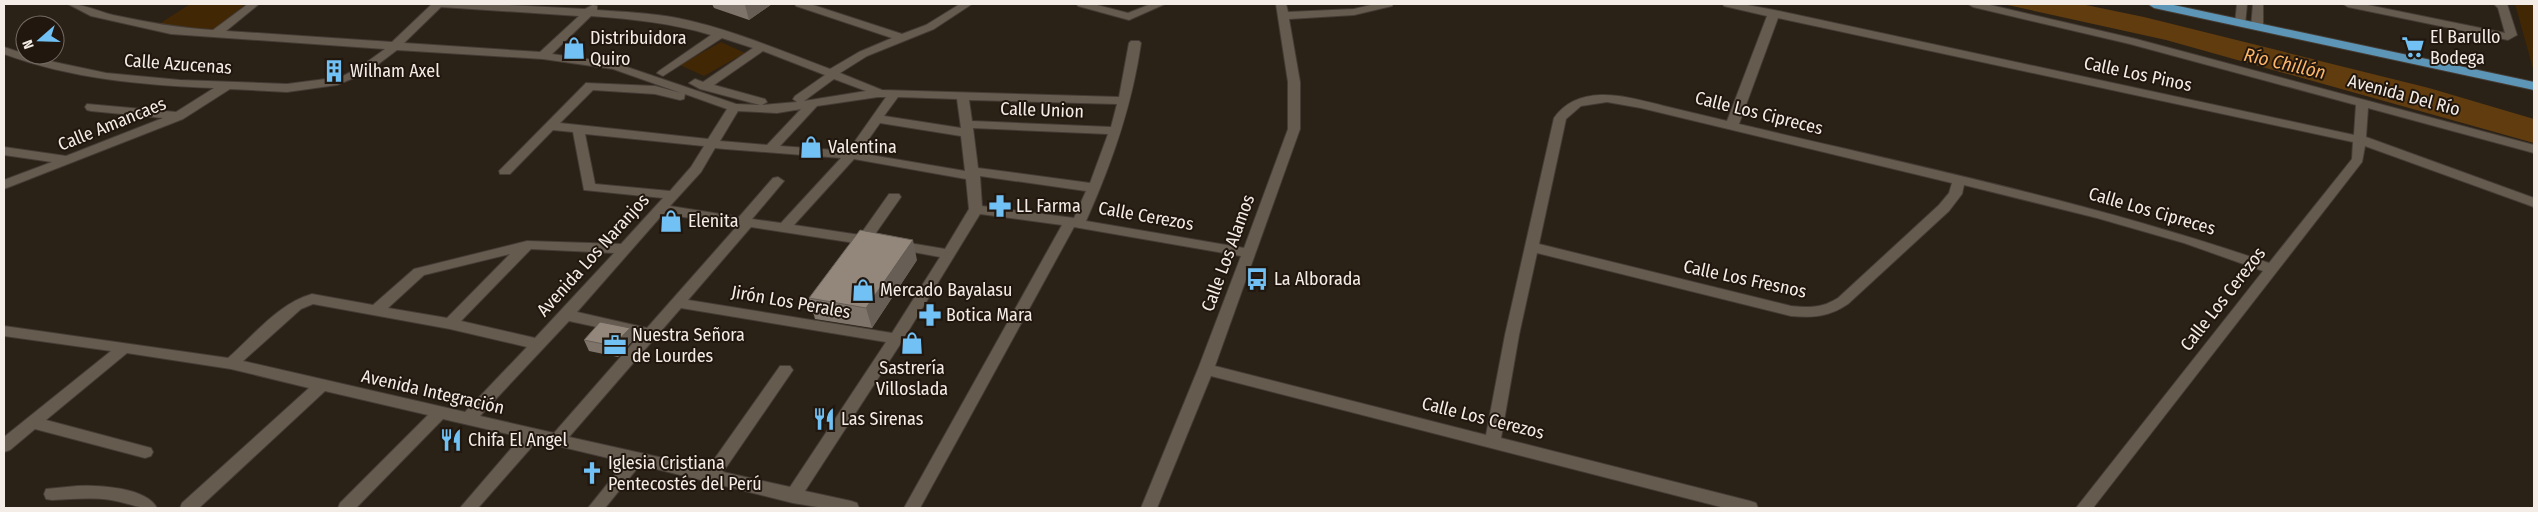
<svg xmlns="http://www.w3.org/2000/svg" width="2538" height="512" font-family="'Fira Sans Condensed',sans-serif">
  <style>
    .green { fill: #422705 }
    .water { fill: #603c0f }
    .lines { fill: none; stroke-linecap: round; stroke-linejoin: round }
    .minor-casing { stroke: #443c35; stroke-width: 2 }
    .major-casing { stroke: #443c35; stroke-width: 2 }
    .minor { fill: #665b4f; fill-rule: evenodd }
    .major { fill: #5c95b5; fill-rule: evenodd }
    .wall { fill: #7e746a }
    .shaded-wall { fill: #675e56 }
    .building { fill: #93877b; stroke: #675e56 }
    .labels { text-anchor: middle; stroke-width: 4; stroke-linejoin: round; paint-order: stroke }
    .poi-label { font-size: 18px; fill: #f4ede7; stroke: #21170e; text-anchor: start }
    .street-label { font-size: 18px; fill: #f4ede7; stroke: #21170e }
    .water-label { font-size: 19px; font-style: italic; fill: #fdb567; stroke: #21170e }
  </style>
  <rect width="100%" height="100%" fill="#2a2117"/>
  <path class="green" d="M190,4H246L214,29L156,26Z
    M2515,4H2534V72Z
    M721,42L745,53L704,76L680,65Z"/>
  <path class="water" d="M2003,4H2081L2144,17L2429,88L2534,119V143L2166,40Z"/>
  <g class="lines">
    <defs>
      <path id="minor" d="M68,4C84,4 97,11 113,15C146,22 178,28 213,30L248,4H259L226,31L392,42L432,4H489L585,9L593,5L597,6V10C624,12 651,13 677,18C728,28 782,51 830,69L859,52L892,38L796,6L795,4H810L902,34L926,25L960,4H972L934,29L867,56L840,73L882,90L1119,97L1129,43L1131,41H1139L1141,43C1132,106 1112,163 1086,221L1244,248L1288,129V82L1276,4H1286L1288,12L1354,9L1375,4H1393L1392,6L1354,15L1289,19L1300,82V129L1215,366L1486,435L1505,335L1554,118C1580,82 1628,97 1664,106C1685,111 1706,116 1727,121L1767,16L1724,6L1723,4H1742L1774,10L2354,135L2356,105L2130,44L1973,7L1968,4H1986L2136,39L2534,145V153L2368,108L2366,137L2534,198V207L2365,146L2362,162L2093,508H2076L2263,271L2184,243L2097,218L1964,185L1962,194L1949,211L1848,304C1829,317 1813,318 1791,316L1537,253L1519,335L1501,438L1750,501L1756,503L1758,508H1725L1211,376L1157,508H1141L1198,369L1241,256L1074,227L920,508H904L1062,225L980,214L901,343L805,491L851,501L857,503L859,508H824L793,503L640,465L605,508H588L625,462L537,441L478,508H460L521,437L443,419L356,508H338L340,503L428,415L325,391L199,508H180L182,503L309,388L231,369L127,353L46,420L151,448L153,452L151,456L145,458L35,429L10,450L4,452V437L111,351L4,336V326L228,358C253,336 279,303 312,294L373,305L414,269L527,241L621,244L663,198L584,190L573,132L553,130L510,174H500L499,171L586,83L655,86L681,93L613,69L543,59L397,50L368,72L337,85L287,92L230,89L183,119L4,189V180L52,162L4,155V147L66,156L163,118L91,111L87,110L85,107L87,104L176,112L214,88C142,85 72,79 4,54V47L40,59L106,73L180,80L287,84L341,77L360,67L385,49L171,34L91,16ZM441,7L579,16L540,52L404,43ZM591,16C633,19 671,23 711,35L659,71L657,73L663,76L722,38L753,48L703,82L695,79L689,83L700,89L760,105L736,104L615,63L552,54ZM1778,18L2353,142L2352,159L2269,263C2096,203 1916,166 1739,124ZM763,51L825,75L795,96L793,99L797,102L762,105L767,102L765,99L714,85ZM834,79L866,91L804,101ZM593,90L655,94L680,100L684,99L685,94L727,109L708,139L560,123ZM878,97H886L848,151L780,146L817,106ZM898,97L957,99L961,128L884,116ZM969,100L1117,104L1111,127L972,121ZM1607,102L1641,108L1952,183L1949,193L1939,205L1838,298C1822,308 1810,308 1791,306L1539,244L1566,119L1581,106ZM801,109L767,145L720,141L738,111L777,113ZM880,123L961,136L965,171L859,153ZM973,128L1108,134L1090,183L978,168ZM585,134L704,146L691,167L670,191L595,184ZM715,148L725,149L841,158L781,223L752,219L784,181L778,177L773,178L739,217L670,206L701,172ZM854,159L966,179L969,209L945,249L897,241L890,245L897,249L940,257L892,333L688,300L751,227L855,243V248L860,249L867,245L876,244L878,241L873,237L901,197L899,194H889L860,235L794,225ZM980,176L1086,191L1074,218L982,206ZM663,214L738,225L647,328L577,312ZM531,249L614,253L535,338L461,321ZM510,254L447,318L388,308L424,275ZM313,304L450,329L527,347L465,412L243,361L301,309ZM681,308L886,342L790,487L723,472L793,370L790,366H780L708,468L569,437ZM569,321L639,336L554,433L480,416Z
        M1077,4H1093L1128,13L1151,4H1165L1129,20L1078,6Z
        M2237,4H2247L2245,25H2237L2235,23Z
        M2253,4H2263V27L2257,30L2251,27Z
        M2343,4H2363L2505,33L2498,8L2494,4H2507L2517,35L2508,40L2348,7Z
        M77,486C97,485 146,487 157,508C136,509 130,503 111,500C92,497 72,499 52,500L46,499L44,494L46,489Z"/>
      <path id="major" d="M2148,4H2169L2534,82V90L2154,8Z"/>
    </defs>
    <use href="#minor" class="minor-casing"/>
    <use href="#major" class="major-casing"/>
    <use href="#minor" class="minor"/>
    <use href="#major" class="major"/>
  </g>
  <path class="wall" d="M712,4H772L749,20L714,8Z
    M917,260L872,328L815,319L809,298Z
    M634,339L618,357L589,351L584,340Z"/>
  <path class="shaded-wall" d="M747,4H772L749,20L745,5Z
    M913,240L917,260L872,328L866,308Z
    M630,328L634,339L618,357L613,346Z"/>
  <path class="building" d="M860,230L913,240L866,308L809,298Z
    M600,322L630,328L613,346L584,340Z"/>
  <defs>
    <symbol id="supermarket-bare" viewBox="-9 -9 18 18"><path d="M-6-5.5h2.5l.6 2H6L4.5 2H-2.5L-4.4-4H-6ZM-1.5 3.2a1.3 1.3 0 1 0 .1 0ZM3 3.2a1.3 1.3 0 1 0 .1 0Z" fill="#71c1f5" stroke="#21170e" stroke-width="2.5" paint-order="stroke"/></symbol>
    <symbol id="shop-bare" viewBox="-9 -9 18 18"><path d="M-5-2.5h2.3a2.7 3.5 0 0 1 5.4 0H5L5.5 6h-11ZM-1.5-2.5h3a1.5 2.3 0 0 0-3 0Z" fill="#71c1f5" stroke="#21170e" stroke-width="2.5" paint-order="stroke"/></symbol>
    <symbol id="building-bare" viewBox="-9 -9 18 18"><path d="M-4-6H4V6H1V3H-1V6H-4ZM-2.5-4.3h1.7v1.8h-1.7ZM.8-4.3h1.7v1.8H.8ZM-2.5-1h1.7V.8h-1.7ZM.8-1h1.7V.8H.8Z" fill="#71c1f5" stroke="#21170e" stroke-width="2.5" paint-order="stroke"/></symbol>
    <symbol id="pharmacy-bare" viewBox="-9 -9 18 18"><path d="M-2-6h4v4h4v4h-4v4h-4v-4h-4v-4h4Z" fill="#71c1f5" stroke="#21170e" stroke-width="2.5" paint-order="stroke"/></symbol>
    <symbol id="bus-bare" viewBox="-9 -9 18 18"><path d="M-5-6H5V4H4V6H2V4H-2V6H-4V4H-5ZM-3.5-4V0h7V-4ZM-3.5 1.2v1.5H-2V1.2ZM2 1.2v1.5H3.5V1.2Z" fill="#71c1f5" stroke="#21170e" stroke-width="2.5" paint-order="stroke"/></symbol>
    <symbol id="office-bare" viewBox="-9 -9 18 18"><path d="M-6-3h4V-5.5h4V-3h4V5H-6ZM-1-4.5V-3h2v-1.5ZM-6 0V1H6V0Z" fill="#71c1f5" stroke="#21170e" stroke-width="2.5" paint-order="stroke"/></symbol>
    <symbol id="restaurant-bare" viewBox="-9 -9 18 18"><path d="M-5-6h1v4h1v-4h1v4h1v-4h1v5L-1.5 .5V6h-2V.5L-5-1ZM5-6V6H3V1.5H1.5Q1.5-4 5-6Z" fill="#71c1f5" stroke="#21170e" stroke-width="2.5" paint-order="stroke"/></symbol>
    <symbol id="church-bare" viewBox="-9 -9 18 18"><path d="M-1.2-6h2.4v3.5h3.3v2.4h-3.3V6h-2.4V-.1h-3.3v-2.4h3.3Z" fill="#71c1f5" stroke="#21170e" stroke-width="2.5" paint-order="stroke"/></symbol>
  </defs>
  <g fill-rule="evenodd">
    <use href="#supermarket-bare" x="2397" y="31" width="32" height="32"/>
    <use href="#shop-bare" x="558" y="32" width="32" height="32"/>
    <use href="#building-bare" x="318" y="55" width="32" height="32"/>
    <use href="#shop-bare" x="795" y="131" width="32" height="32"/>
    <use href="#pharmacy-bare" x="984" y="190" width="32" height="32"/>
    <use href="#shop-bare" x="655" y="205" width="32" height="32"/>
    <use href="#bus-bare" x="1241" y="263" width="32" height="32"/>
    <use href="#shop-bare" x="847" y="274" width="32" height="32"/>
    <use href="#pharmacy-bare" x="914" y="299" width="32" height="32"/>
    <use href="#shop-bare" x="896" y="327" width="32" height="32"/>
    <use href="#office-bare" x="599" y="329" width="32" height="32"/>
    <use href="#restaurant-bare" x="808" y="403" width="32" height="32"/>
    <use href="#restaurant-bare" x="435" y="424" width="32" height="32"/>
    <use href="#church-bare" x="576" y="457" width="32" height="32"/>
  </g>
  <g class="labels">
    <g class="poi-label">
      <text x="2430" y="43">El Barullo<tspan x="2430" dy="21">Bodega</tspan></text>
      <text x="590" y="44">Distribuidora<tspan x="590" dy="21">Quiro</tspan></text>
      <text x="350" y="77">Wilham Axel</text>
      <text x="828" y="153">Valentina</text>
      <text x="1016" y="212">LL Farma</text>
      <text x="688" y="227">Elenita</text>
      <text x="1274" y="285">La Alborada</text>
      <text x="880" y="296">Mercado Bayalasu</text>
      <text x="946" y="321">Botica Mara</text>
      <text x="632" y="341">Nuestra Señora<tspan x="632" dy="21">de Lourdes</tspan></text>
      <text x="912" y="374" text-anchor="middle">Sastrería<tspan x="912" dy="21">Villoslada</tspan></text>
      <text x="841" y="425">Las Sirenas</text>
      <text x="468" y="446">Chifa El Angel</text>
      <text x="608" y="469">Iglesia Cristiana<tspan x="608" dy="21">Pentecostés del Perú</tspan></text>
    </g>
    <g class="street-label">
      <text transform="translate(178 64) rotate(4)" y="6">Calle Azucenas</text>
      <text transform="translate(2138 74) rotate(12)" y="6">Calle Los Pinos</text>
      <text transform="translate(2404 95) rotate(15)" y="6">Avenida Del Río</text>
      <text transform="translate(1042 110) rotate(2)" y="6">Calle Union</text>
      <text transform="translate(1759 113) rotate(14)" y="6">Calle Los Cipreces</text>
      <text transform="translate(112 124) rotate(-22)" y="6">Calle Amancaes</text>
      <text transform="translate(2152 211) rotate(16)" y="6">Calle Los Cipreces</text>
      <text transform="translate(1146 216) rotate(10)" y="6">Calle Cerezos</text>
      <text transform="translate(1228 253) rotate(-70)" y="6">Calle Los Alamos</text>
      <text transform="translate(593 255) rotate(-48)" y="6">Avenida Los Naranjos</text>
      <text transform="translate(1745 279) rotate(12)" y="6">Calle Los Fresnos</text>
      <text transform="translate(2223 299) rotate(-52)" y="6">Calle Los Cerezos</text>
      <text transform="translate(791 302) rotate(10)" y="6">Jirón Los Perales</text>
      <text transform="translate(433 392) rotate(13)" y="6">Avenida Integración</text>
      <text transform="translate(1483 418) rotate(14)" y="6">Calle Los Cerezos</text>
    </g>
    <g class="water-label">
      <text transform="translate(2285 63) rotate(13)" y="7">Río Chillón</text>
    </g>
  </g>
  <rect width="2538" height="512" fill="none" stroke="#f4ede7" stroke-width="10"/>
  <g transform="translate(40 40) rotate(250)"><circle r="24" fill="#21170e" stroke="#756d65"/>
  <path d="M0-4L9 19L0 12L-9 19Z" fill="#71c1f5"/>
  <text y="-8" font-size="14" font-weight="bold" text-anchor="middle" fill="#f4ede7">N</text>
  </g>
</svg>
